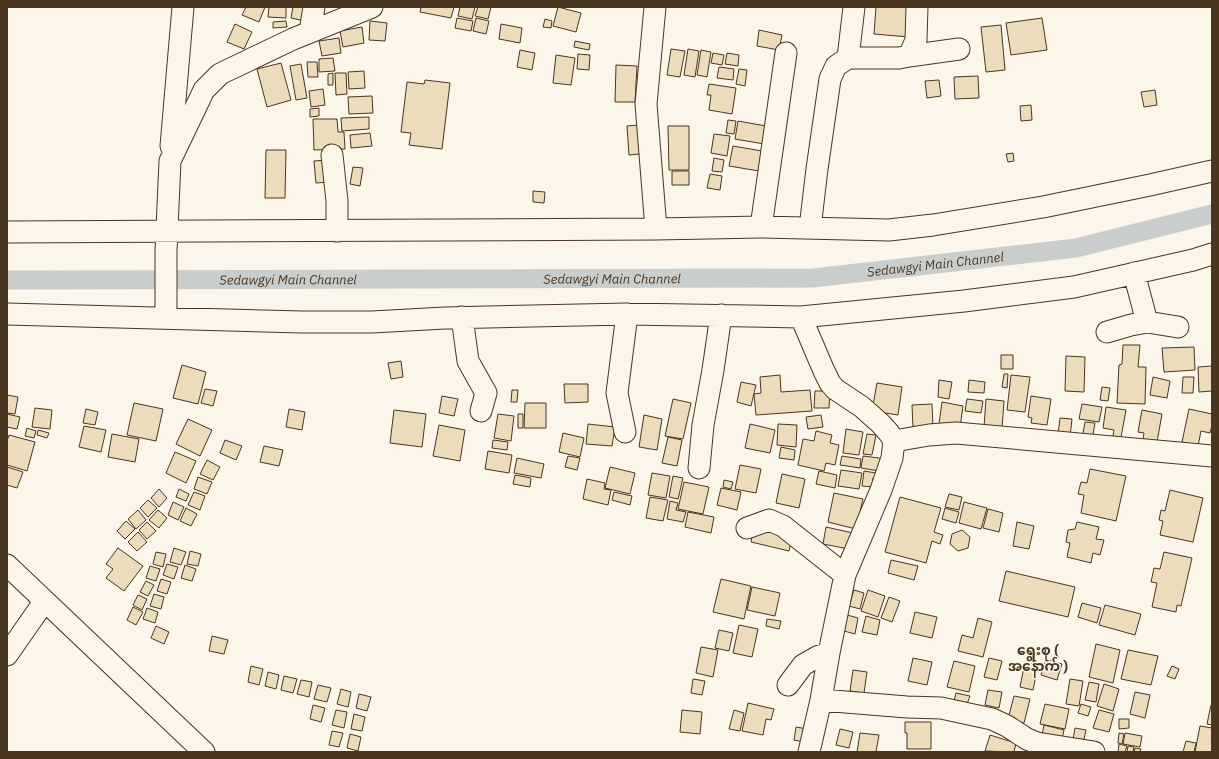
<svg xmlns="http://www.w3.org/2000/svg" width="1219" height="759" font-family="'IBM Plex Sans','Noto Sans Myanmar',sans-serif">
  <style>
    .lines { fill: none; stroke-linecap: round; stroke-linejoin: round }
    .canal { stroke: #c9cecd; stroke-width: 19 }
    .building { fill: #ecdcbc; stroke: #4a3520 }
    .minor-casing { stroke: #4a3520; stroke-width: 23 }
    .minor { stroke: #fbf6e9; stroke-width: 21 }
    .labels { text-anchor: middle; stroke-width: 3; stroke-linejoin: round; paint-order: stroke }
    .water-label { font-size: 13px; font-style: italic; fill: #4a3520; stroke: #fbf6e9 }
    .quarter-label { font-size: 14px; font-weight: bold; fill: #4a3520; stroke: #fbf6e9 }
  </style>
  <rect width="100%" height="100%" fill="#fbf6e9"/>
  <g class="lines">
    <path class="canal" id="s1" d="M7,280L813,278L1076,248L1212,214"/>
  </g>
  <path class="building" d="M246,7H265L259,22L242,15Z
    M269,7H286V18L268,17Z
    M293,7H312L309,22L291,18Z
    M421,7H454L451,18L420,12Z
    M460,7H475L472,19L458,16Z
    M478,7H491L488,19L475,16Z
    M558,7L581,13L576,32L553,26Z
    M876,7H912L909,37L874,34Z
    M457,18L473,21L471,31L455,28Z
    M476,18L489,21L486,34L473,31Z
    M1042,18L1047,50L1011,55L1006,23Z
    M545,19L552,21L551,28L543,27Z
    M286,21L287,27L273,28V22Z
    M370,21L387,23L385,41L369,40Z
    M235,24L252,32L244,49L227,42Z
    M501,24L522,28L520,43L499,39Z
    M1001,25L1005,70L986,72L981,27Z
    M362,27L364,43L343,47L340,31Z
    M759,30L782,35L779,50L757,46Z
    M339,38L341,53L322,56L319,41Z
    M575,41L590,44L589,50L574,47Z
    M671,49L685,51L680,77L667,75Z
    M688,49L699,51L695,77L684,75Z
    M520,50L535,53L532,70L517,67Z
    M701,50L711,52L707,77L697,75Z
    M713,53L724,55L722,65L711,63Z
    M727,53L739,55L738,66L725,64Z
    M578,54L590,55L589,70L577,69Z
    M556,55L575,58L571,85L553,83Z
    M333,58L335,71L319,72V59Z
    M307,62H317L318,77H308Z
    M281,63L291,100L267,107L257,69Z
    M301,64L307,98L296,100L290,66Z
    M616,65L637,66L635,102H615Z
    M719,67L734,69L733,80L717,78Z
    M739,69L747,70L745,86L736,84Z
    M364,71L365,88L349,89L348,72Z
    M333,73V85H328V74Z
    M335,73H346L347,94L336,95Z
    M978,76L979,98L955,99L954,77Z
    M425,80L450,83L442,149L409,145L411,133L401,132L407,82L424,84Z
    M939,80L941,96L927,98L925,81Z
    M709,84L736,88L732,114L709,110L711,95H707Z
    M323,89L325,105L311,107L309,91Z
    M1155,90L1157,105L1144,107L1141,92Z
    M372,96L373,113L349,114L348,97Z
    M1031,105L1032,120L1021,121L1020,106Z
    M319,108V116L310,117V109Z
    M369,117V129L342,131L341,118Z
    M313,119H337L338,132H344L345,149L314,150Z
    M728,120L736,121L734,134L726,133Z
    M738,121L766,126L764,144L735,139Z
    M638,125L640,154L629,155L627,126Z
    M668,126H689V170H669Z
    M370,133L372,146L351,148L350,135Z
    M714,134L730,136L727,156L711,153Z
    M733,146L762,151L759,171L729,166Z
    M266,150H286L285,198H265Z
    M1013,153L1014,161L1008,162L1006,154Z
    M714,158L724,160L722,172L712,171Z
    M327,160L329,182L316,183L314,161Z
    M353,167L363,168L360,186L350,184Z
    M672,171H689V185H672Z
    M710,174L722,176L720,190L707,188Z
    M533,191L545,192L544,203L533,202Z
    M1123,345H1140L1138,367H1146L1145,404L1117,403L1119,365L1122,364Z
    M1194,347L1195,370L1164,372L1162,348Z
    M1001,355H1013V369H1001Z
    M1066,356L1085,357L1084,392L1065,391Z
    M401,361L403,377L391,379L388,363Z
    M182,365L206,372L198,404L173,398Z
    M1212,366V391L1199,392L1198,367Z
    M1004,374H1008L1007,388L1002,387Z
    M780,375L781,392L810,390L812,411L756,415L754,394L761,393L760,377Z
    M1011,375L1030,377L1025,412L1007,410Z
    M1153,377L1170,381L1167,398L1150,395Z
    M1183,377H1194L1193,393H1182Z
    M939,380L952,382L949,399L938,397Z
    M969,380L985,382L984,393L968,392Z
    M741,382L756,385L751,406L737,402Z
    M877,383L902,387L898,415L872,411Z
    M564,384H588V402L565,403Z
    M1102,387L1110,388L1108,401L1100,400Z
    M205,389L217,391L213,406L201,403Z
    M512,390H518L517,402H511Z
    M815,391H830L829,408H814Z
    M7,395L18,397L15,414L7,413Z
    M442,396L458,399L454,416L439,413Z
    M1031,396L1051,399L1047,425L1031,423L1032,418L1028,417Z
    M673,399L691,403L683,439L665,436Z
    M967,399L983,401L981,413L965,411Z
    M986,399L1004,401L1002,429L984,427Z
    M942,402L963,406L960,428L939,424Z
    M134,403L163,409L156,441L127,435Z
    M525,403H546V428H524Z
    M932,404L933,427L913,428L912,405Z
    M1082,404L1102,407L1099,422L1079,419Z
    M1106,407L1126,410L1120,443L1112,442L1114,430L1103,428Z
    M35,408L52,410L50,429L32,427Z
    M86,409L98,412L95,425L83,423Z
    M289,409L305,412L302,430L286,427Z
    M1189,409L1212,414V425L1210,433L1201,431L1198,446L1182,442Z
    M394,410L426,414L422,447L390,443Z
    M1142,410L1162,414L1157,442L1143,439L1144,433L1138,432Z
    M7,414L20,417L17,429L7,427Z
    M498,414L514,416L511,441L494,438Z
    M518,414H523V428H518Z
    M644,415L662,419L657,450L639,447Z
    M821,415L823,427L808,429L806,417Z
    M1060,418L1072,419L1070,437L1058,435Z
    M188,419L212,430L200,456L176,444Z
    M1085,422L1095,423L1092,440L1082,439Z
    M588,424L615,427L612,446L586,444Z
    M750,424L775,430L770,453L745,448Z
    M778,424L797,425L796,447L777,445Z
    M439,425L465,430L460,461L433,456Z
    M84,426L106,430L101,452L79,447Z
    M27,428L36,431L34,438L25,436Z
    M846,429L863,432L859,455L843,453Z
    M38,430L49,433L47,438L37,435Z
    M816,431L832,435L830,443L839,445L835,465L826,463L824,471L798,465L803,439L814,441Z
    M563,433L584,438L580,457L559,452Z
    M112,434L139,439L135,462L108,457Z
    M867,434L876,435L872,455L863,454Z
    M9,435L35,442L27,471L7,465V441Z
    M668,437L682,440L677,466L662,463Z
    M225,440L242,446L236,460L220,453Z
    M493,440L508,442L507,450L492,448Z
    M264,446L283,450L279,466L260,462Z
    M781,447L795,450L794,460L779,458Z
    M488,451L512,455L509,473L485,469Z
    M175,452L196,461L186,483L166,473Z
    M568,456L580,458L577,470L565,467Z
    M842,456L861,459L860,468L840,465Z
    M863,456L887,459L885,472L861,468Z
    M517,458L544,464L541,478L514,473Z
    M207,460L220,467L213,480L200,474Z
    M740,465L761,469L756,493L735,489Z
    M7,467L23,472L17,488L7,485Z
    M610,467L635,473L630,494L605,488Z
    M1090,469L1126,476L1116,521L1081,513L1084,495L1078,494L1081,482L1087,483Z
    M841,470L862,473L859,489L838,486Z
    M819,471L837,475L835,488L816,484Z
    M864,471L882,474L881,480L873,478L872,487L862,486Z
    M652,473L670,476L666,498L648,495Z
    M782,474L805,479L799,508L776,503Z
    M515,475L531,478L530,487L513,484Z
    M673,476L683,478L678,499L669,497Z
    M198,477L212,482L207,494L194,489Z
    M587,479L605,483L604,489L611,490L608,505L583,499Z
    M724,480L733,482L731,489L723,487Z
    M684,482L709,487L703,514L678,509Z
    M721,488L741,492L737,510L717,505Z
    M159,489L167,498L159,507L151,498Z
    M179,489L189,494L186,501L176,497Z
    M1170,490L1203,498L1193,542L1160,535L1163,521L1159,520L1161,510L1165,511Z
    M194,492L205,496L200,510L188,505Z
    M614,492L632,496L630,505L612,500Z
    M834,493L863,499L856,529L828,522Z
    M949,494L962,497L959,510L945,507Z
    M650,497L668,500L663,521L646,518Z
    M900,497L941,508L934,532L943,535L940,544L932,541L926,563L885,552Z
    M148,500L157,508L148,517L140,508Z
    M670,501L678,503L676,510L686,512L683,522L667,519Z
    M173,502L184,507L178,520L168,515Z
    M964,502L987,508L981,529L959,523Z
    M186,508L197,514L191,526L180,521Z
    M945,508L959,512L956,523L942,519Z
    M988,509L1003,513L999,532L983,528Z
    M138,510L146,520L136,529L128,519Z
    M158,510L167,518L159,528L149,520Z
    M688,512L714,517L711,533L685,527Z
    M126,521L135,529L125,539L117,531Z
    M147,522L156,531L147,539L139,530Z
    M1017,522L1034,526L1029,549L1013,546Z
    M1077,522L1099,527L1096,539L1104,540L1100,555L1093,553L1091,563L1067,557L1070,543L1066,542L1068,530L1075,529Z
    M754,527L793,535L789,551L751,542Z
    M826,527L853,533L849,549L823,544Z
    M962,530L970,537L968,548L958,551L950,544L952,534Z
    M138,532L147,542L137,551L128,542Z
    M118,548L143,566L124,591L106,578L113,569L106,564Z
    M174,548L186,552L181,565L170,562Z
    M190,551L201,554L198,566L187,564Z
    M156,552L166,554L163,567L153,564Z
    M1164,552L1192,558L1181,606L1177,605L1176,612L1152,607L1157,583L1151,582L1154,568L1160,569Z
    M891,560L918,566L914,580L888,573Z
    M167,564L178,567L174,579L163,575Z
    M185,565L196,569L192,581L181,578Z
    M150,566L160,569L156,581L146,578Z
    M1006,571L1075,587L1068,617L999,601Z
    M161,579L171,582L167,594L157,591Z
    M721,579L751,586L744,619L713,612Z
    M146,581L154,585L148,596L140,592Z
    M752,587L780,593L775,616L747,610Z
    M854,590L864,593L860,609L849,606Z
    M868,590L885,596L878,617L861,611Z
    M154,594L164,597L161,609L150,606Z
    M138,595L147,599L142,610L133,605Z
    M889,597L900,601L892,622L881,618Z
    M1082,603L1101,608L1097,623L1078,617Z
    M1105,605L1141,614L1135,635L1099,625Z
    M133,607L143,612L136,625L127,620Z
    M147,608L158,612L155,623L143,619Z
    M915,612L937,617L932,638L910,633Z
    M847,615L858,618L855,634L844,631Z
    M866,616L880,620L877,635L862,632Z
    M978,618L992,622L983,657L958,651L962,635L973,638Z
    M767,619L781,621L779,629L766,626Z
    M739,625L758,629L752,657L733,653Z
    M156,626L169,632L164,644L151,638Z
    M719,630L733,633L729,651L715,648Z
    M212,636L228,640L224,654L209,651Z
    M1096,644L1120,650L1113,683L1089,677Z
    M701,647L718,650L713,677L696,673Z
    M1128,650L1158,656L1151,685L1121,679Z
    M913,658L932,662L927,685L908,681Z
    M989,658L1002,661L997,680L984,677Z
    M1046,659L1062,664L1057,680L1041,675Z
    M954,661L975,666L969,692L947,687Z
    M1025,662L1038,665L1033,690L1020,687Z
    M251,666L263,669L259,685L248,682Z
    M1172,666L1179,669L1175,679L1167,676Z
    M853,670L867,672L864,693L850,691Z
    M268,672L279,675L276,689L265,686Z
    M284,676L297,679L293,693L281,690Z
    M693,679L705,681L702,695L691,693Z
    M1070,679L1083,681L1079,706L1066,704Z
    M301,680L312,682L309,697L297,694Z
    M1089,682L1099,684L1096,702L1085,700Z
    M1104,684L1119,689L1113,711L1097,706Z
    M318,685L331,688L327,702L314,699Z
    M341,689L351,692L348,707L337,704Z
    M988,690L1002,692L999,708L985,705Z
    M1135,692L1150,695L1145,718L1130,714Z
    M956,693L970,696L967,704L954,701Z
    M359,694L371,697L367,711L356,708Z
    M1014,696L1030,699L1024,723L1008,719Z
    M748,703L774,709L771,720L766,719L763,735L742,731Z
    M1045,704L1069,709L1065,729L1040,724Z
    M1081,704L1091,707L1088,716L1078,713Z
    M313,705L325,708L321,722L310,719Z
    M1211,705H1212V725L1207,724Z
    M336,710L347,712L344,728L332,725Z
    M682,710L702,712L700,734L680,732Z
    M734,710L744,713L740,731L729,729Z
    M1099,710L1114,714L1109,732L1093,728Z
    M354,714L365,717L362,731L351,729Z
    M1119,719H1129V728L1119,729Z
    M905,722H931V749H907V733H905Z
    M1044,725L1064,730L1062,740L1042,735Z
    M1200,726L1212,728V752H1195Z
    M796,727L807,729L804,742L794,740Z
    M1075,728L1086,730L1082,748L1072,745Z
    M840,729L853,732L849,748L836,745Z
    M332,731L343,733L339,747L329,745Z
    M860,733L879,735L876,752H857Z
    M1119,733L1124,734L1122,744L1118,743Z
    M1125,733L1142,736L1140,747L1123,744Z
    M350,734L361,737L358,751L347,748Z
    M990,735L1016,743L1014,752L985,751Z
    M1186,741L1196,743L1194,752H1183Z
    M1119,744L1127,746L1125,752H1118Z
    M1128,746L1134,747L1133,752H1127Z
    M1135,748L1141,749L1140,752H1134Z"/>
  <g class="lines">
    <defs>
      <path id="minor" d="M655,7L646,104L656,229
        M311,26L314,7
        M909,56L959,49
        M848,58L854,7
        M171,146L183,7
        M332,155L337,201V231
        M761,227L786,53
        M810,228L817,169L830,79L836,66L848,58H899L909,56L916,40L917,7
        M7,232L656,229L761,227L889,230L933,225L1043,207L1150,185L1212,171
        M7,314L302,322H372L445,318L627,314L801,317L964,301L1074,287L1193,260L1212,254
        M462,317L468,361L486,393L481,411
        M801,317L824,371L830,383L835,389L862,407L881,424L889,433L894,441L892,458L881,490L845,575L829,653L821,700L809,752
        M166,318V251L170,161L204,90L220,74L293,39L372,7
        M1147,322L1178,327
        M1107,332L1131,325L1147,322L1134,273
        M625,432L617,393L627,314
        M894,441L929,435L956,433L1212,456
        M699,468L703,425L713,370L721,315
        M747,528L769,520L783,526L845,575
        M7,565L204,752
        M7,655L44,602
        M788,685L803,665L817,657L829,653
        M821,700L907,707L941,708L992,719L1007,726L1027,739L1037,743L1094,752"/>
    </defs>
    <use href="#minor" class="minor-casing"/>
    <use href="#minor" class="minor"/>
  </g>
  <g class="labels">
    <g class="water-label">
      <text dy="5" stroke="none"><textPath href="#s1" startOffset="929">Sedawgyi Main Channel</textPath></text>
      <text dy="5" stroke="none"><textPath href="#s1" startOffset="605">Sedawgyi Main Channel</textPath></text>
      <text dy="5" stroke="none"><textPath href="#s1" startOffset="281">Sedawgyi Main Channel</textPath></text>
    </g>
    <g class="quarter-label">
      <text x="1038" y="655">ရွေးစု (<tspan x="1038" dy="16">အနောက် )</tspan></text>
    </g>
  </g>
  <rect width="1219" height="759" fill="none" stroke="#4a3520" stroke-width="16"/>
</svg>
